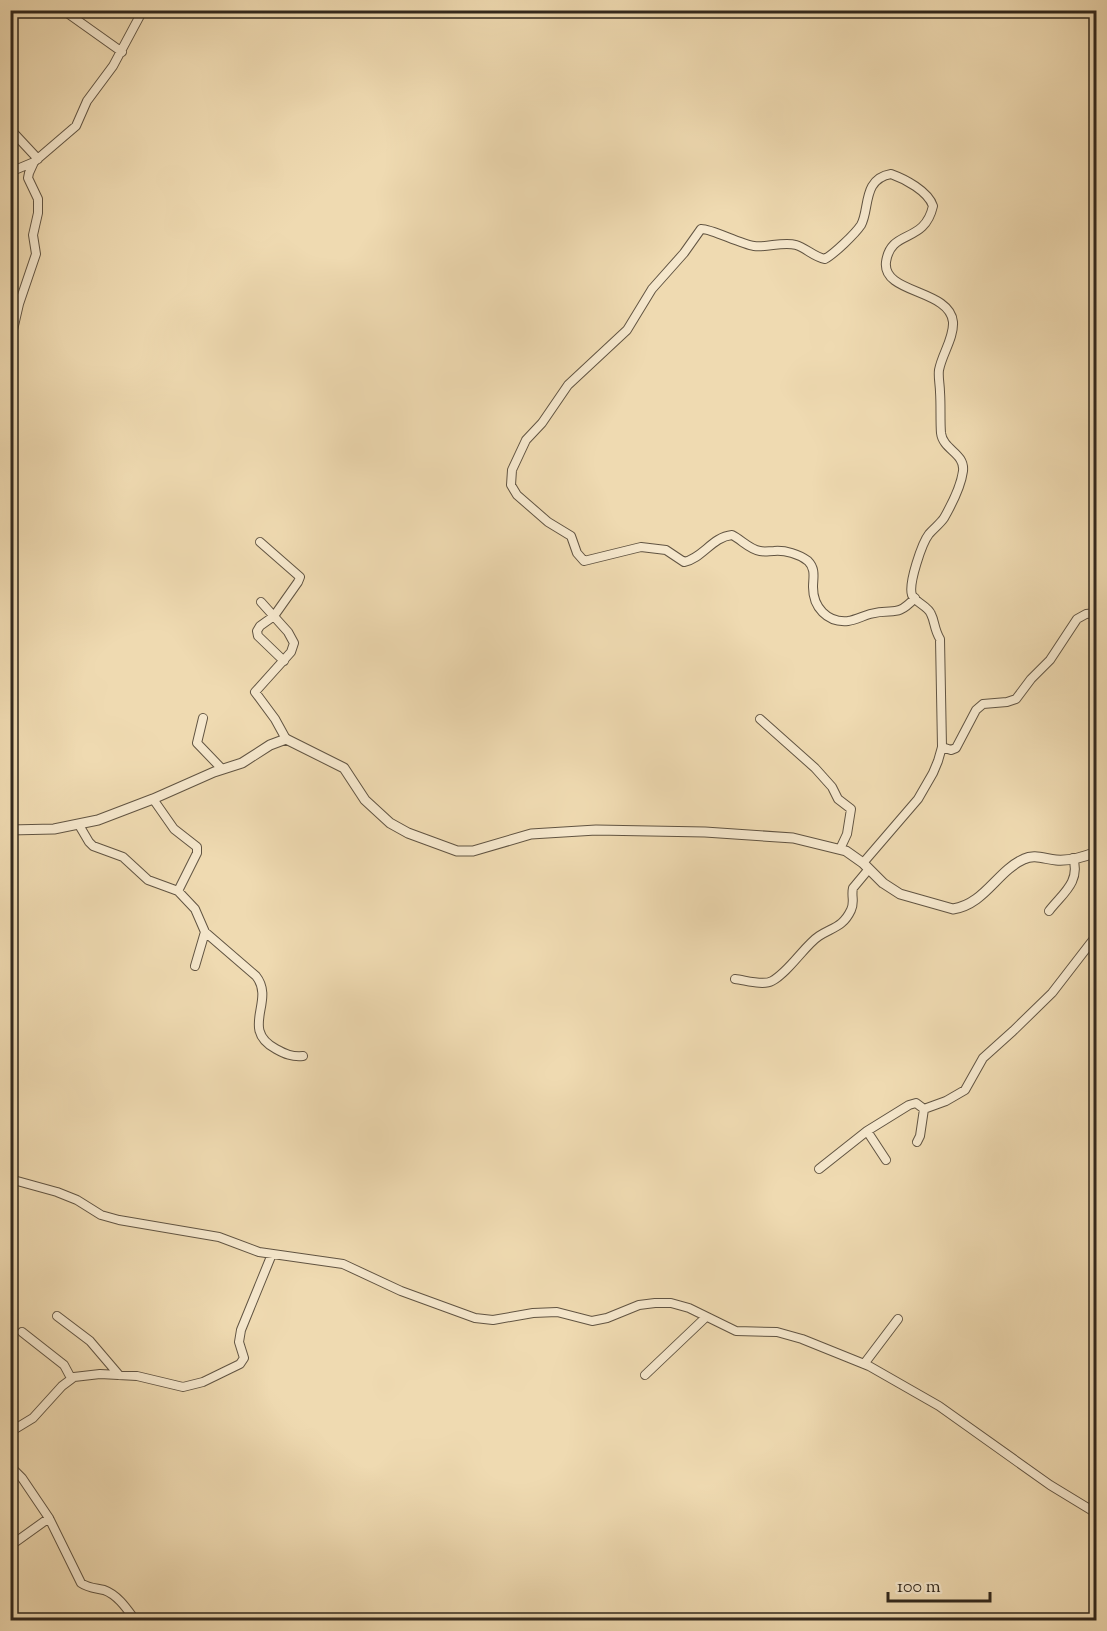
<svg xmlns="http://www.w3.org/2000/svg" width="1107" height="1631" font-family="'Sorts Mill Goudy',serif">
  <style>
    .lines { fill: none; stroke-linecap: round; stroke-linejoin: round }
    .minor-casing { stroke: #615442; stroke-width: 10 }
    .tertiary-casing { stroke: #615442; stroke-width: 11 }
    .minor { stroke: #f5e7cc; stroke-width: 8 }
    .tertiary { stroke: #f5e7cc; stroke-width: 9 }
  </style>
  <rect width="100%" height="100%" fill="#efdab1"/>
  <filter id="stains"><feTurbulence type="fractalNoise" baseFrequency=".00333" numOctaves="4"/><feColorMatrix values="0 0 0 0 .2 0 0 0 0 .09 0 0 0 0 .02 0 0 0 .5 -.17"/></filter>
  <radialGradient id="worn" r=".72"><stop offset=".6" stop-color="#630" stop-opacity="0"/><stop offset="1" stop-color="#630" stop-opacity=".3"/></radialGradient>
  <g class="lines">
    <defs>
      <path id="minor" d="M63,10L122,52
        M10,129L38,159
        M10,172L34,162
        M10,343L19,304L36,254L33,235L38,213V199L28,178L29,173L34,162L76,126L87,101L113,66L143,10
        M260,542L300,577L298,582L274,616L260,626L257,631L258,636L284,661
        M261,602L288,632L294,643L291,652L255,692L275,719L286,739
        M203,718L197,743L222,769
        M760,719L815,768L832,787L838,799L851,809L847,834L840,849
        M942,747L951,750L956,748L976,710L983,704L1007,702L1016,699L1031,679L1050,660L1077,619L1086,614L1096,613
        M153,799L174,829L197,847V853L178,891
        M79,825L89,842L93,846L123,857L148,880L178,891L195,909L205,932L195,966
        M863,863L918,799L933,773L938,761L942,747L940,639C934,629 935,622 931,614C928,606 916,603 912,595C908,584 922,543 929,534C934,528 940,524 944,518C952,504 961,486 963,471C965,453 943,450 941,433C940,420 941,406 940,392C940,385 938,377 939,370C942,354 954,338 953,322C950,289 882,294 886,262C891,228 924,245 933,206C928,191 905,179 891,174C862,179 870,209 861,225C855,234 834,254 825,259C814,257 806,248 796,245C783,241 767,248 754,246C740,244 710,228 701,229L684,253L652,289L627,330L568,385L542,423L526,440L512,470L511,485L517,495L548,522L571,536L577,553L584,561L641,547L666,550L684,562C703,558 712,537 732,535C742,540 749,549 760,551C765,552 769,551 774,551C785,550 799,554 808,561C816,569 813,578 813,587C813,607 827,623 848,621C855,620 863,616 870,614C894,607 895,619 915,598
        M1049,911C1062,894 1081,882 1073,858
        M205,932L256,976C276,1001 239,1029 276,1049C285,1054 292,1057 303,1056
        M735,979C745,980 763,986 772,981C789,972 805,945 819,936C833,927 843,927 851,910C855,902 851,896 853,888L868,870
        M867,1131L886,1160
        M917,1142L920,1136L924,1109
        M819,1169L867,1131L909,1105L916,1103L924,1109L946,1101L965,1090L983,1058L1013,1031L1052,993L1096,936
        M10,1179L57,1192L77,1200L101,1215L119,1220L219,1237L259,1252L343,1264L401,1291L475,1318L493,1320L533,1313L557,1312L592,1321L607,1318L639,1305L655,1303H671L689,1308L736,1331L777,1332L802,1339L869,1366L939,1406L1050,1485L1096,1513
        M57,1316L90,1341L119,1375
        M22,1332L64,1365L71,1378
        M864,1364L898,1319
        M645,1375L706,1317
        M10,1432L33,1418L62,1386L74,1377L100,1374L137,1376L183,1387L203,1382L240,1364L244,1358L239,1342L241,1330L272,1254
        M10,1466L22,1478L49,1518L81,1583C88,1588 95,1588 104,1590C118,1595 127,1609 135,1620
        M10,1546L49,1518"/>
      <path id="tertiary" d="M10,830L54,829L98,820L153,799L214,772L242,763L270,745L286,739L344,768L365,800L390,823L408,833L457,851H473L531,834L596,830L705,832L793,838L846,851L863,863L883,883L900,894L953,909C985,904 997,871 1024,859C1034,854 1045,859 1056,860C1069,861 1084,857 1096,852"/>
    </defs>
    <use href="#minor" class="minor-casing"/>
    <use href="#tertiary" class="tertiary-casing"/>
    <use href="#minor" class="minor"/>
    <use href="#tertiary" class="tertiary"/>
  </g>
  <rect width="1107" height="1631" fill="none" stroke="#efdab1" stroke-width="36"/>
  <rect x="12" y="12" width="1083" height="1607" fill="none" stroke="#32281d" stroke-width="3"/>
  <rect x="18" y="18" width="1071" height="1595" fill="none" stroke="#32281d" stroke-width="1.5"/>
  <path d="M888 1592v9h102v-9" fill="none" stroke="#32281d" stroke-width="3"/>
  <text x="897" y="1592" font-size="18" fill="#32281d" stroke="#f5e7cc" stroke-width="4.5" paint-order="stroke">100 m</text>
  <rect width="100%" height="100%" filter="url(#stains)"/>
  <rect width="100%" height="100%" fill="url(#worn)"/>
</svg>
